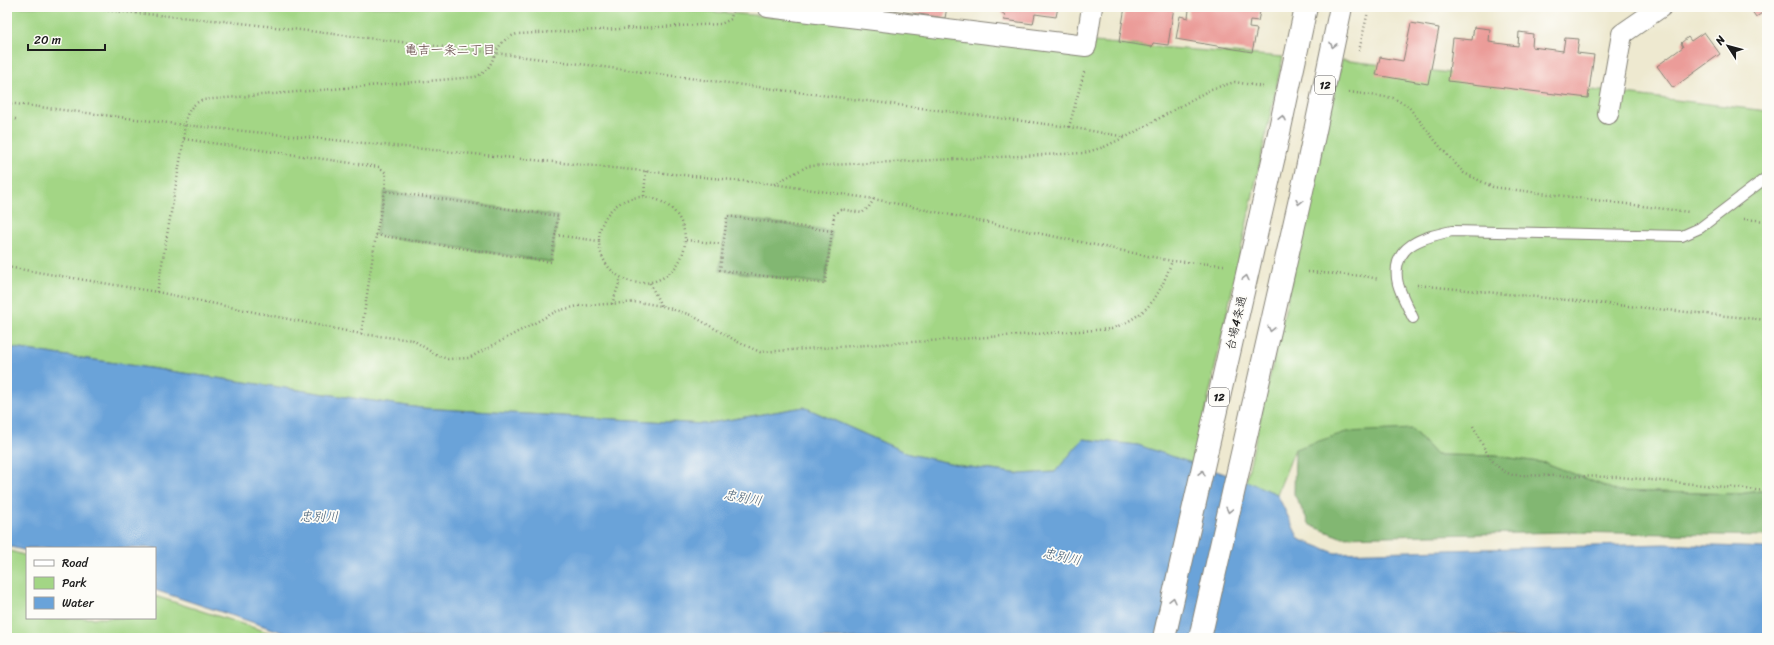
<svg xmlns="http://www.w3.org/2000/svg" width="1774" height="645" font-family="Sriracha,'Klee One',sans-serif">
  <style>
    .green { fill: #a3d685; stroke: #607950 }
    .forest { fill: #82b772; stroke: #4f6a47 }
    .water { fill: #6aa3d9; stroke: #43607a }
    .building { fill: #eb9c99 }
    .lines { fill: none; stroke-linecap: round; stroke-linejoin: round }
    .lane-casing { stroke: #858276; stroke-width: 12 }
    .street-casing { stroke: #858276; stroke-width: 22 }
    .highway-casing { stroke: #858276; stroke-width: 24 }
    .path { stroke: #858276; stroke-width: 2.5; stroke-dasharray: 1 3; stroke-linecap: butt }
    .lane { stroke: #fff; stroke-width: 10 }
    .street { stroke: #fff; stroke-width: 20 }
    .highway { stroke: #fff; stroke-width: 22 }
    .highway-bridge-casing { stroke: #858276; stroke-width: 24; stroke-linecap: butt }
    .highway-bridge { stroke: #fff; stroke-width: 22 }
    .oneway { stroke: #999 }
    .labels { text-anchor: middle; stroke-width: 3.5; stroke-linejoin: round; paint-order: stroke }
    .shield { fill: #fdfcf7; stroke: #605f5e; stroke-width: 1 }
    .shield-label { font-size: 11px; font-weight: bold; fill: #1c1c1c }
    .street-label { font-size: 12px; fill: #1c1c1c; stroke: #fdfcf7 }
    .neighbourhood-label { font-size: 13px; fill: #644948; stroke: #fdfcf7 }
    .water-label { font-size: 13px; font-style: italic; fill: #3f5971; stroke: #fdfcf7 }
  </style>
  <rect width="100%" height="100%" fill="#fdfcf7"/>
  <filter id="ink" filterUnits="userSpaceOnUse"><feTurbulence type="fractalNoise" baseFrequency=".025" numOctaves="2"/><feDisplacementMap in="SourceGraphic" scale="8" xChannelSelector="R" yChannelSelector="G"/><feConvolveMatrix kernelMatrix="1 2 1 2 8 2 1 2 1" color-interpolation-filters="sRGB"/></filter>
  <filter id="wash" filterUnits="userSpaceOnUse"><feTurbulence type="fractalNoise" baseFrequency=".012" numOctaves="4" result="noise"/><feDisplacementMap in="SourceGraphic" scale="16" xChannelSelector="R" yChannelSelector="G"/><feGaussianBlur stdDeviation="0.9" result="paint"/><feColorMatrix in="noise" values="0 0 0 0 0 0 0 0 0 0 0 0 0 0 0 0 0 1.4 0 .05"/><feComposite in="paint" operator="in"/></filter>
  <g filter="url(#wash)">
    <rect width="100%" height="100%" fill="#eee9d0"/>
    <path class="green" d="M7,7H653L1283,57L1194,464L1138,445L1084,439L1055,472L1020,474L963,466L909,454L804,407L704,424L421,408L7,347Z
      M1342,60L1767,111V490L1739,494L1617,491L1546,463L1496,456L1436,455L1412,429L1295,449L1277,494L1246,481Z
      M7,550L27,556V618H155V596L286,638H7Z"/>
    <path class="forest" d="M385,191L558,216L551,262L376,235Z
      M727,216L832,231L825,284L720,270Z
      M1412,429L1436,455L1496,456L1546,463L1617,491L1739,494L1767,490V536L1569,532L1340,537L1310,525L1294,494L1295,449L1346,432Z"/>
    <path class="water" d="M7,347L421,408L704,424L804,407L909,454L963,466L1020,474L1055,472L1083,439L1138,445L1246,481L1277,494L1299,539L1335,553L1665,544L1767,548V638H300L155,590V548H27V551L7,546Z"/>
    <g id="blocks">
      <path class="building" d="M872,7H947L945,18Z
        M995,7H1058L1056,17L1035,14L1033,24L1004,20L1005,15Z
        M1125,7H1174L1168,45L1153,43L1152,47L1119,42Z
        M1182,7H1261L1258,21L1250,20L1249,28L1257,29L1252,52L1176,39L1180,16L1188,18L1189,10L1182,8Z
        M1749,7H1767V10L1756,17Z
        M1411,23L1439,28L1428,84L1376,75L1380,57L1403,61Z
        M1474,27L1490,29L1489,42L1518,46L1519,32L1533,34L1532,47L1563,51L1565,38L1579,39L1577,53L1594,55L1588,98L1448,81L1453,38L1472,40Z
        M1704,32L1720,54L1673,88L1657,66L1683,47L1681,43L1688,37L1691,41Z"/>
    </g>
  </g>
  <g filter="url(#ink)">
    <use href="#blocks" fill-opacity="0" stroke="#858276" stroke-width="1"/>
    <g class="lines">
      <defs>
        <path id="lane" d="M1413,318C1408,307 1401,295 1398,284C1389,245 1424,237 1452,231L1682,236L1700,228L1767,177"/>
        <path id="street" d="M768,7L1086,46L1092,7
          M1608,114L1622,34L1661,7"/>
        <path id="highway" d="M1274,156L1306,7
          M1308,164L1341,7"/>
      </defs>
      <use href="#lane" class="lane-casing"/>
      <use href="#street" class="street-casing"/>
      <use href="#highway" class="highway-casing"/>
      <path class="path" d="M68,7L224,21L495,53L1069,127L1126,137L1211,89L1235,82L1264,87
        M1359,51L1369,7
        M1349,92L1393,98L1408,106L1441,148L1464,173L1493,187L1689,212
        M7,103L184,125L773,184L874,199L1172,261L1224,265
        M7,118L16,119
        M1069,127L1085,69
        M184,139L379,167L386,173L385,191L376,235L361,334
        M774,184L808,166L1084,153L1104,147L1125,137
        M644,196L646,170
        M599 240a43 43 0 1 1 86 0a43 43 0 1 1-86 0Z
        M1744,219L1767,221
        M832,231L727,216L720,270L825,284L834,215L841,209L862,213L869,207L874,199
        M376,235L551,262L558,216L385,191
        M555,235L599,241
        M686,240L722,244
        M7,267L157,292L184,139C184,122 185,108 202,100L475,77C500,68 488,43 517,34L721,24L731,19L733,7
        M1308,272L1363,276L1379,279
        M650,283L661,306
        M1417,285L1767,320
        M157,292L361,334L413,340L436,355L448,359L469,358L557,311L578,306L638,302L662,306L691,315L738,342L760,352L1111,329C1149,314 1158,299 1172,261
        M612,304L621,278
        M1473,426C1484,446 1490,468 1513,475L1619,477L1767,491"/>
      <use href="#lane" class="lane"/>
      <use href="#street" class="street"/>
      <use href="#highway" class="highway"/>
      <defs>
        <path id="highway-bridge" d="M1164,638L1274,156
          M1200,638L1308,164"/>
      </defs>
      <use href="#highway-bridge" class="highway-bridge-casing"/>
      <use href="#highway-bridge" class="highway-bridge"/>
    </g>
    <defs><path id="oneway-chevron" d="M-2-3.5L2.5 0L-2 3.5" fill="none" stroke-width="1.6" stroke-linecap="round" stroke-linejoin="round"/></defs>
    <g class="oneway">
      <use href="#oneway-chevron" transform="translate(1333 45) rotate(102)"/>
      <use href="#oneway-chevron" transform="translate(1282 118) rotate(-78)"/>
      <use href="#oneway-chevron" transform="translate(1299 202) rotate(103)"/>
      <use href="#oneway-chevron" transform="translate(1246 278) rotate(-77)"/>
      <use href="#oneway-chevron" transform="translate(1271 329) rotate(103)"/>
      <use href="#oneway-chevron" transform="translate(1202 473) rotate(-77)"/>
      <use href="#oneway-chevron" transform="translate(1229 510) rotate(103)"/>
      <use href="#oneway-chevron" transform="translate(1173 600) rotate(-77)"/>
    </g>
  </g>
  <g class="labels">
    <g class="shield">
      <rect x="1315" y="76" width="20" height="18" rx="3"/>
      <rect x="1209" y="388" width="20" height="18" rx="3"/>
    </g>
    <g class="shield-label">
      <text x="1325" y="89">12</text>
      <text x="1219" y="401">12</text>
    </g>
    <g class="street-label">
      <text transform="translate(1236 323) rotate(-77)" y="4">台場4条通</text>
    </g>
    <g class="neighbourhood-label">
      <text x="450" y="54">亀吉一条二丁目</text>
    </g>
    <g class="water-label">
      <text transform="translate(743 497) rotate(10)" y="5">忠別川</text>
      <text x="319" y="521">忠別川</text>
      <text transform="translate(1062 556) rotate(12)" y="5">忠別川</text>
    </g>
  </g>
  <rect width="1774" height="645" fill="none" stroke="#fdfcf7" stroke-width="24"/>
  <rect x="26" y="547" width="130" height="72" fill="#fdfcf7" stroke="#a3a29f"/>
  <rect x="34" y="560" width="20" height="6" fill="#ffffff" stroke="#a3a29f"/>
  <text x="62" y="567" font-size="12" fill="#1c1c1c">Road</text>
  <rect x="34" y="577" width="20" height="12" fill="#a3d685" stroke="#a3a29f"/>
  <text x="62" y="587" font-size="12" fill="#1c1c1c">Park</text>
  <rect x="34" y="597" width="20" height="12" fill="#6aa3d9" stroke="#a3a29f"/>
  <text x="62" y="607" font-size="12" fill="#1c1c1c">Water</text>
  <g transform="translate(1728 46) rotate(306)" stroke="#fdfcf7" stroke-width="3" paint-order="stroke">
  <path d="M0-3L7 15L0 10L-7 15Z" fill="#1c1c1c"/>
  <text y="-6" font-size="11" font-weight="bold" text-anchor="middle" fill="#1c1c1c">N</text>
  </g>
  <path d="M28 44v6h77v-6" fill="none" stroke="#1c1c1c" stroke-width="2"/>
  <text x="34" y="44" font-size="12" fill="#1c1c1c" stroke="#fdfcf7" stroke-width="3" paint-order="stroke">20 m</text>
</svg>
